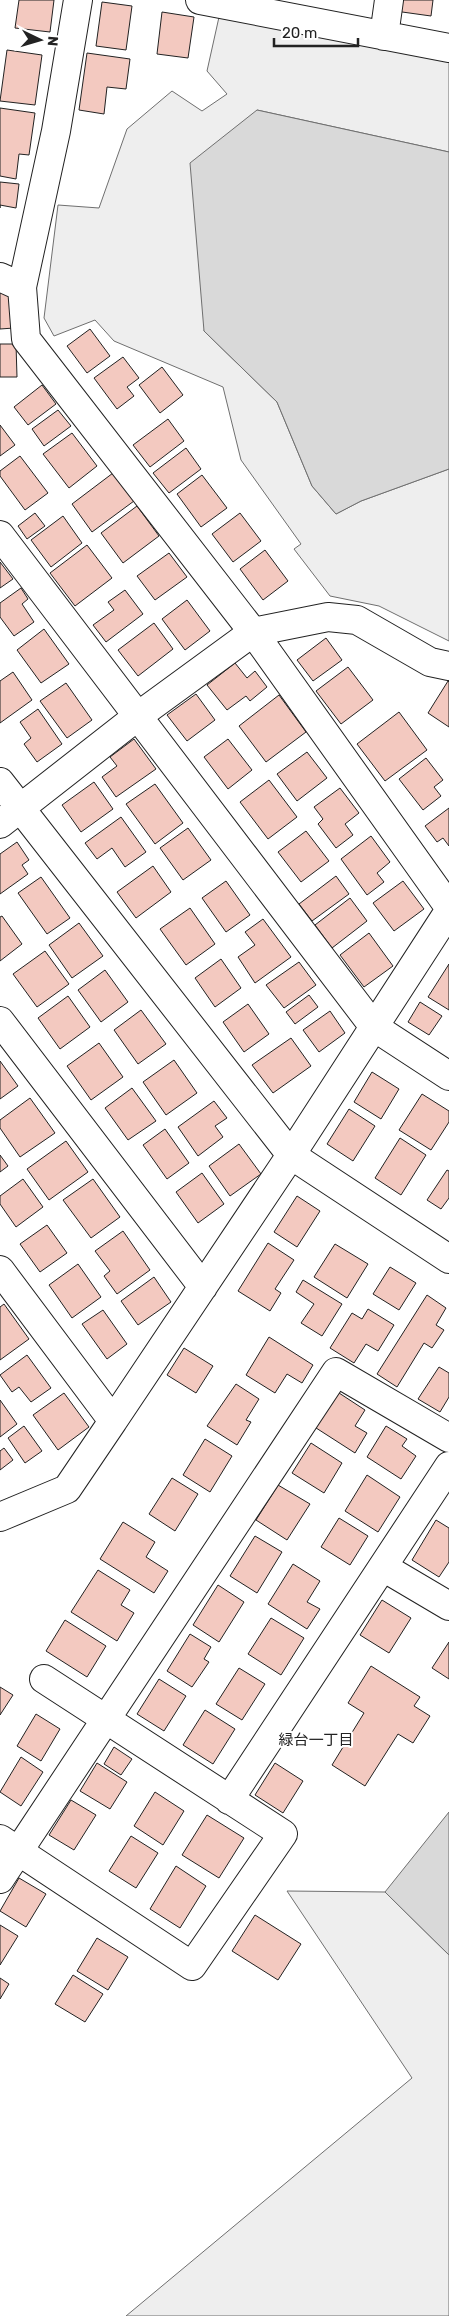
<svg xmlns="http://www.w3.org/2000/svg" width="449" height="2316" font-family="Rubik,'Noto Sans JP',sans-serif">
  <style>
    .green { fill: #eee; stroke: #6f6f6f }
    .water { fill: #d9d9d9; stroke: #6f6f6f }
    .building { fill: #f3c9c0; stroke: #222 }
    .lines { fill: none; stroke-linecap: round; stroke-linejoin: round }
    .minor-casing { stroke: #222; stroke-width: 30 }
    .minor { stroke: #fff; stroke-width: 28 }
    .labels { text-anchor: middle; stroke-width: 4; stroke-linejoin: round; paint-order: stroke }
    .neighbourhood-label { font-size: 15px; fill: #222; stroke: #fff }
  </style>
  <rect width="100%" height="100%" fill="#fff"/>
  <path class="green" d="M219,17L449,61V152L257,110L204,331L277,402L312,486L336,514L361,501L449,469V641L379,606L330,596L294,549L301,544L241,460L223,387L114,341L95,320L54,336L44,318L58,205L99,208L127,129L172,91L202,111L227,94L207,71Z
    M287,1891L385,1892L449,1955V2316H126L412,2078Z"/>
  <path class="water" d="M257,110L449,152V469L361,501L336,514L312,486L277,402L204,331L190,163Z
    M449,1812V1955L385,1892Z"/>
  <path class="building" d="M19,0H54L50,32L15,28Z
    M397,0H433L431,16L395,11Z
    M102,2L132,6L126,50L96,46Z
    M162,12L194,17L188,58L157,54Z
    M7,50L42,55L35,105L0,101Z
    M87,53L130,59L126,89L107,87L104,114L79,110Z
    M0,108L35,113L29,155L19,154L16,179L0,176Z
    M0,182L19,184L16,208L0,205V208Z
    M11,291L14,328L0,329V292Z
    M90,329L110,356L87,373L67,346Z
    M0,344H16L17,377H0Z
    M123,357L139,378L127,387L134,396L117,409L94,378Z
    M162,367L183,395L160,413L139,385Z
    M42,385L56,404L28,425L14,407Z
    M58,410L71,426L44,446L32,429Z
    M168,419L184,441L150,467L133,445Z
    M0,425L15,445L0,456Z
    M72,433L97,466L69,488L43,454Z
    M186,448L201,469L169,493L153,473Z
    M20,456L48,493L25,510L0,476V471Z
    M113,473L134,501L92,532L72,504Z
    M202,475L227,508L201,527L177,494Z
    M137,506L159,536L123,563L101,533Z
    M35,513L45,526L27,539L18,526Z
    M240,513L261,541L233,562L212,534Z
    M63,516L82,543L51,567L31,540Z
    M87,545L112,578L75,606L50,573Z
    M265,550L288,581L263,600L240,569Z
    M169,553L187,577L155,600L137,576Z
    M0,562L13,579L0,588Z
    M21,588L28,599L22,604L34,622L14,636L0,617V603Z
    M125,590L143,614L106,642L93,625L114,610L108,602Z
    M187,600L210,631L185,650L162,619Z
    M154,623L173,649L138,676L118,650Z
    M44,629L69,664L41,683L17,650Z
    M326,638L342,660L313,681L297,660Z
    M235,663L247,678L255,671L267,687L250,701L246,696L227,710L207,685Z
    M348,667L373,700L341,724L316,691Z
    M13,672L32,700L0,723V681Z
    M448,681L449,682V727L428,713Z
    M66,683L92,720L67,738L40,701Z
    M196,694L215,720L187,741L167,715Z
    M279,695L306,732L266,762L239,726Z
    M38,709L62,744L37,762L24,744L31,738L20,722Z
    M399,712L427,750L385,781L357,744Z
    M134,739L156,769L116,797L102,777L117,766L110,757Z
    M228,739L252,770L228,789L204,757Z
    M307,752L327,778L297,801L277,774Z
    M426,758L443,780L434,787L441,796L423,810L399,779Z
    M269,780L297,817L268,839L240,802Z
    M94,782L113,809L81,832L62,805Z
    M155,784L183,823L155,844L126,804Z
    M340,788L359,813L345,824L353,835L336,848L318,824L323,819L314,807Z
    M449,808V846L443,838L437,842L425,826Z
    M121,817L146,852L125,867L112,848L97,859L85,843Z
    M188,828L211,860L183,880L160,848Z
    M306,831L329,861L301,882L278,852Z
    M371,836L390,862L377,873L384,882L367,895L341,859Z
    M17,842L29,860L22,865L28,874L0,894V854Z
    M153,866L171,892L136,918L117,892Z
    M336,876L349,894L312,921L299,904Z
    M41,877L70,918L47,934L18,893Z
    M226,881L250,915L226,932L202,898Z
    M403,881L424,909L394,931L373,903Z
    M350,898L367,921L332,948L315,925Z
    M190,908L215,944L186,965L160,929Z
    M2,916L22,944L0,961V917Z
    M263,919L291,957L255,983L238,957L255,945L245,932Z
    M79,923L103,956L72,978L49,945Z
    M369,933L393,966L364,987L340,955Z
    M45,951L69,984L37,1007L13,974Z
    M221,959L241,988L215,1007L195,978Z
    M299,962L316,985L284,1008L266,985Z
    M449,964V1010L428,997Z
    M105,970L128,1002L101,1022L78,990Z
    M309,995L318,1007L295,1024L286,1012Z
    M68,996L90,1027L60,1049L38,1018Z
    M420,1002L442,1016L429,1035L408,1022Z
    M248,1004L269,1034L244,1052L223,1022Z
    M141,1010L166,1044L138,1064L114,1030Z
    M330,1011L345,1033L319,1052L303,1030Z
    M291,1038L311,1066L273,1093L252,1065Z
    M99,1043L123,1077L91,1100L67,1066Z
    M174,1060L197,1093L166,1115L143,1082Z
    M0,1061L18,1086L0,1099Z
    M372,1072L399,1089L381,1119L354,1102Z
    M132,1088L156,1121L128,1140L105,1108Z
    M422,1094L449,1111V1122L431,1150L399,1130Z
    M30,1098L55,1133L20,1157L0,1128V1120Z
    M214,1101L227,1118L215,1126L223,1137L198,1156L178,1127Z
    M349,1109L375,1126L353,1161L327,1144Z
    M165,1129L189,1163L167,1179L143,1145Z
    M400,1138L426,1155L401,1195L375,1178Z
    M66,1141L88,1172L49,1200L27,1169Z
    M239,1144L261,1174L230,1196L209,1166Z
    M0,1155L8,1166L0,1172Z
    M447,1170L449,1171V1198L441,1209L427,1200Z
    M202,1173L224,1204L198,1223L176,1192Z
    M23,1179L43,1207L16,1227L0,1204V1196Z
    M93,1179L120,1217L91,1238L63,1200Z
    M297,1196L320,1211L297,1247L274,1232Z
    M47,1225L67,1253L40,1272L20,1244Z
    M123,1231L150,1270L117,1294L104,1276L110,1271L95,1251Z
    M268,1243L294,1260L275,1289L281,1293L270,1311L238,1291Z
    M335,1244L368,1264L347,1298L314,1277Z
    M78,1264L101,1297L72,1318L49,1285Z
    M390,1267L416,1283L399,1310L373,1294Z
    M154,1277L171,1302L138,1325L121,1301Z
    M303,1280L342,1304L322,1336L301,1323L314,1304L296,1292Z
    M427,1295L446,1308L436,1325L444,1330L432,1348L424,1343L397,1387L377,1374Z
    M4,1304L29,1339L0,1360V1307Z
    M368,1309L394,1325L378,1351L366,1344L354,1363L330,1348L352,1313L362,1319Z
    M103,1310L127,1344L107,1359L82,1324Z
    M269,1337L313,1365L302,1383L287,1374L275,1393L246,1375Z
    M184,1348L213,1366L196,1393L167,1375Z
    M27,1355L51,1388L31,1402L19,1387L12,1392L0,1375Z
    M439,1367L449,1373V1397L440,1412L418,1399Z
    M236,1384L259,1399L246,1420L251,1422L237,1445L207,1426Z
    M336,1391L365,1410L355,1426L367,1433L355,1453L313,1426Z
    M64,1393L89,1427L58,1450L33,1415Z
    M0,1400L17,1424L0,1437Z
    M24,1426L42,1451L25,1463L8,1438Z
    M386,1426L407,1439L402,1446L416,1456L401,1479L367,1457Z
    M205,1439L232,1456L210,1492L183,1475Z
    M311,1443L342,1463L324,1493L292,1473Z
    M4,1448L13,1460L0,1470V1451Z
    M367,1475L400,1497L378,1532L345,1511Z
    M172,1478L198,1494L175,1531L149,1514Z
    M278,1485L310,1504L287,1540L256,1520Z
    M339,1518L368,1536L350,1565L321,1547Z
    M436,1520L449,1528V1562L439,1577L412,1560Z
    M123,1522L155,1542L146,1557L168,1571L154,1593L100,1559Z
    M255,1536L282,1552L257,1593L230,1576Z
    M293,1564L320,1581L307,1602L320,1609L307,1629L268,1604Z
    M98,1570L130,1590L121,1605L134,1613L117,1641L71,1612Z
    M218,1585L244,1602L219,1642L193,1625Z
    M382,1600L411,1618L389,1653L360,1635Z
    M271,1618L304,1638L281,1675L248,1654Z
    M65,1620L106,1646L87,1677L46,1651Z
    M190,1634L211,1647L204,1659L209,1662L192,1687L167,1671Z
    M449,1642V1679L432,1668Z
    M371,1666L420,1697L414,1706L430,1716L413,1743L398,1734L365,1786L332,1765L364,1713L348,1703Z
    M239,1668L265,1684L242,1720L216,1704Z
    M159,1679L186,1696L164,1731L137,1714Z
    M0,1687L13,1695L0,1715Z
    M205,1710L235,1729L213,1764L183,1745Z
    M36,1714L60,1729L41,1761L17,1746Z
    M114,1747L132,1759L121,1775L104,1764Z
    M21,1757L43,1772L21,1806L0,1792Z
    M97,1763L127,1782L110,1809L80,1791Z
    M275,1763L303,1781L283,1813L255,1795Z
    M155,1792L184,1811L163,1845L134,1826Z
    M71,1800L96,1815L74,1850L49,1835Z
    M207,1815L244,1838L219,1878L182,1855Z
    M131,1836L158,1853L136,1888L109,1871Z
    M176,1866L206,1886L180,1928L150,1909Z
    M19,1878L46,1894L26,1927L0,1911Z
    M255,1915L301,1944L278,1980L232,1951Z
    M0,1925L18,1936L0,1965Z
    M97,1938L128,1957L108,1990L77,1971Z
    M73,1975L103,1994L85,2022L55,2004Z
    M0,1978L9,1984L0,1999Z"/>
  <g class="lines">
    <defs>
      <path id="minor" d="M200,0L449,48
        M384,36L389,0
        M0,277L22,287L26,339L253,632L449,907
        M22,287L56,131L78,0
        M0,535L374,1027L449,1076
        M0,782L291,1155L449,1259
        M0,824L138,716L253,632L328,617L357,620L430,662L449,666
        M0,1021L203,1287
        M0,1270L113,1421L291,1155L449,911
        M0,1517L67,1489L113,1421
        M383,1567L449,1606
        M229,1800L449,1466
        M0,1839L192,1966L283,1834L44,1679
        M0,1879L336,1372L449,1438"/>
    </defs>
    <use href="#minor" class="minor-casing"/>
    <use href="#minor" class="minor"/>
  </g>
  <g class="labels">
    <g class="neighbourhood-label">
      <text x="316" y="1745">緑台一丁目</text>
    </g>
  </g>
  <g transform="translate(40 40) rotate(95)" stroke="#ffffff" stroke-width="4" paint-order="stroke">
  <path d="M0-4L9 19L0 12L-9 19Z" fill="#222222"/>
  <text y="-8" font-size="14" font-weight="bold" text-anchor="middle" fill="#222222">N</text>
  </g>
  <path d="M274 38v8h84v-8" fill="none" stroke="#222222" stroke-width="2.5"/>
  <text x="282" y="38" font-size="15" fill="#222222" stroke="#ffffff" stroke-width="4" paint-order="stroke">20 m</text>
</svg>
